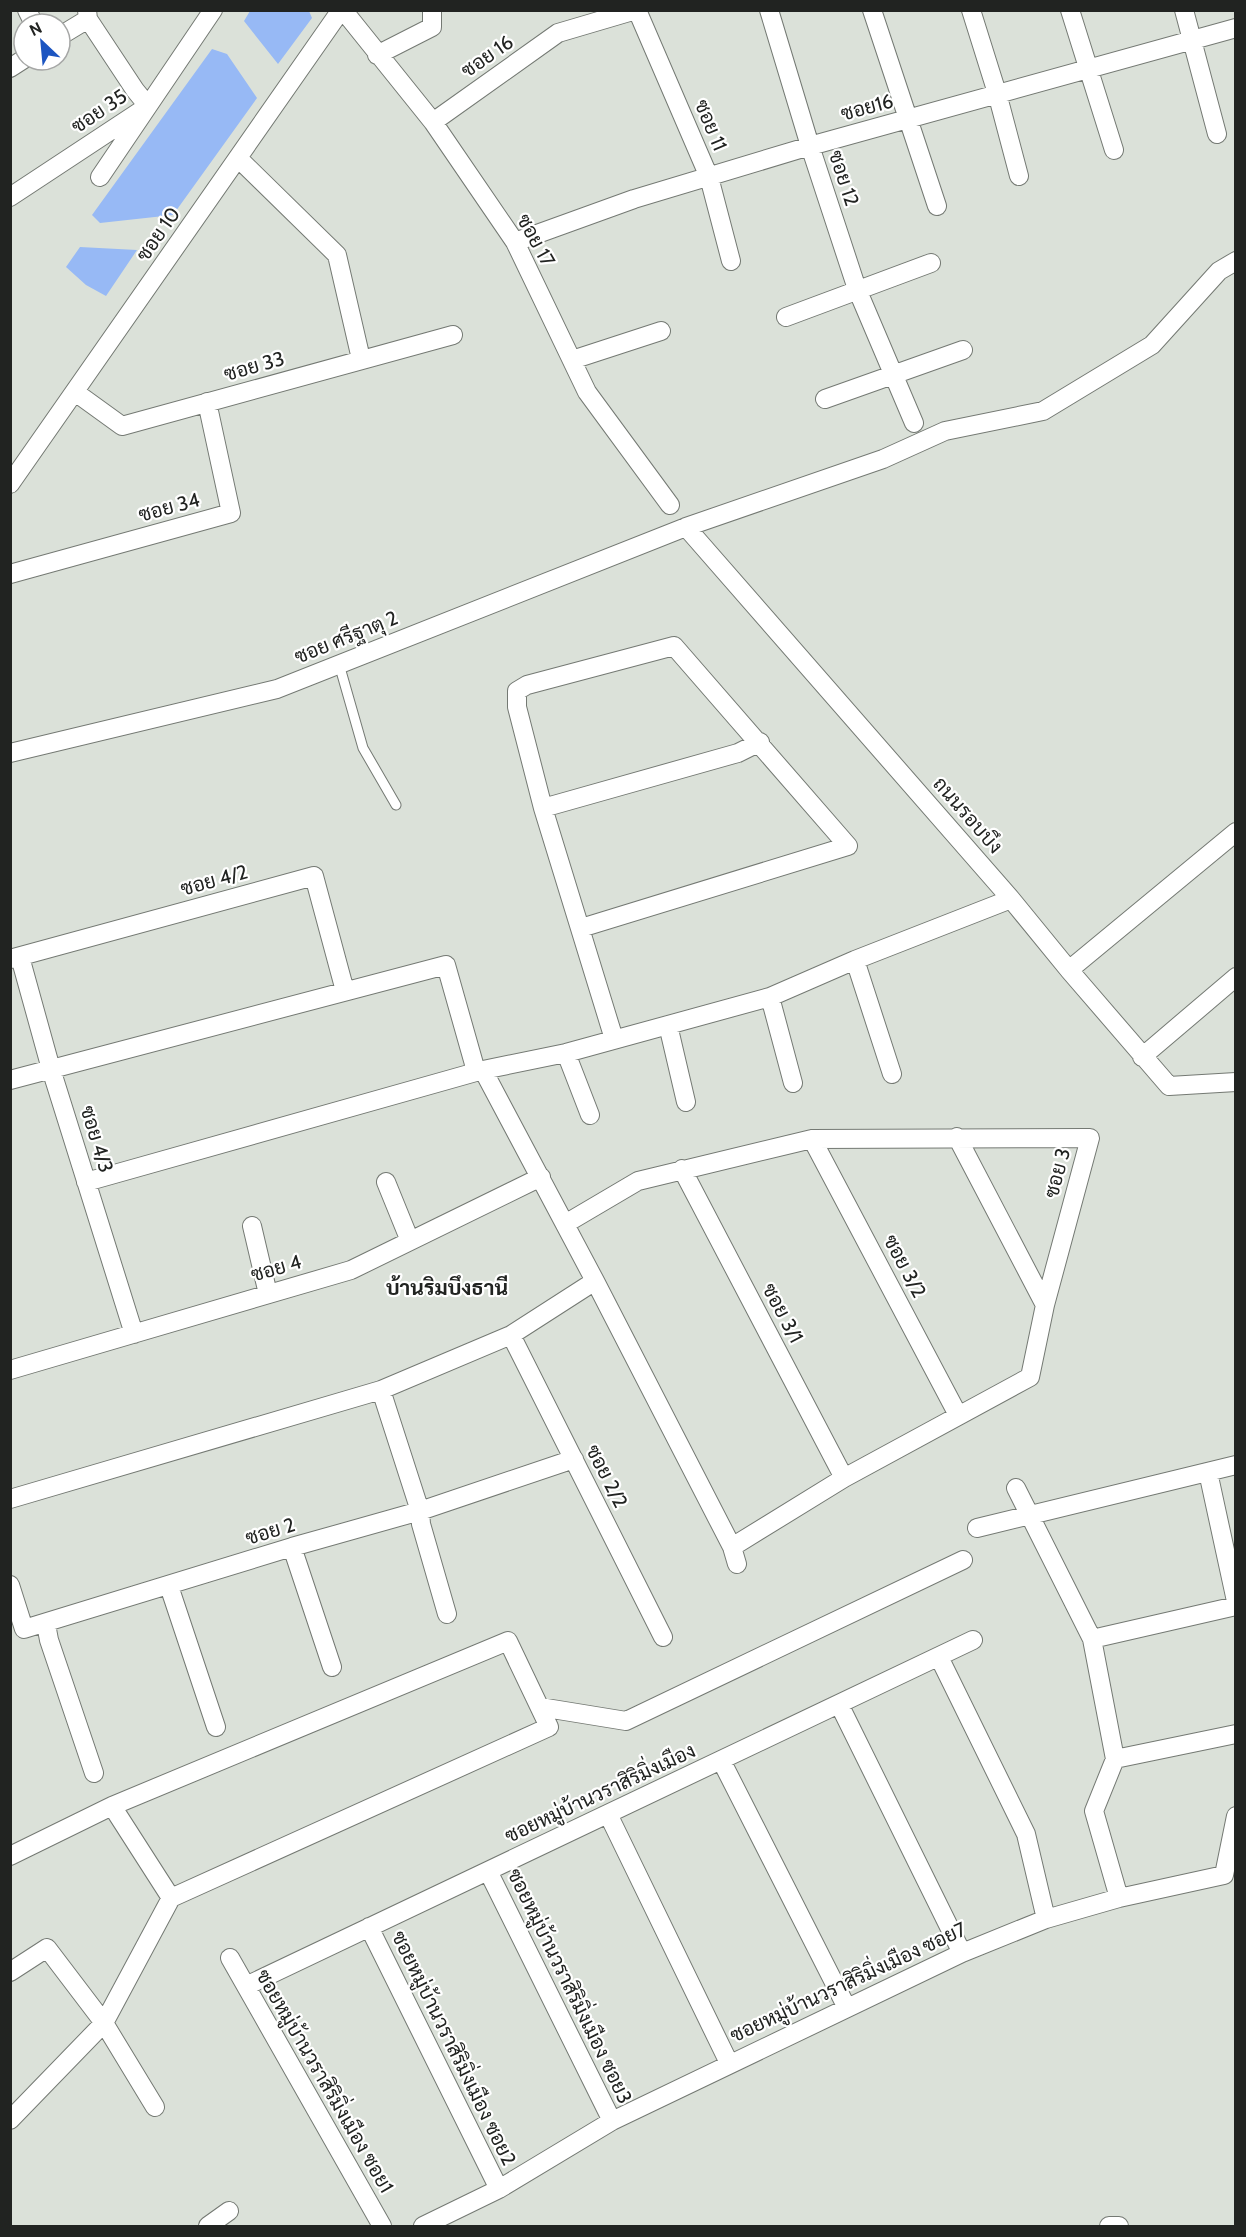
<svg xmlns="http://www.w3.org/2000/svg" width="1246" height="2237" font-family="Cabin,Sarabun,sans-serif">
  <style>
    .water { fill: #97b9f5 }
    .lines { fill: none; stroke-linecap: round; stroke-linejoin: round }
    .service-casing { stroke: #747973; stroke-width: 11 }
    .minor-casing { stroke: #747973; stroke-width: 20 }
    .service { stroke: #fff; stroke-width: 9 }
    .minor { stroke: #fff; stroke-width: 18 }
    .labels { text-anchor: middle; stroke-width: 4.5; stroke-linejoin: round; paint-order: stroke }
    .street-label { font-size: 20px; fill: #212321; stroke: #fff }
    .neighbourhood-label { font-size: 21px; font-weight: bold; fill: #212321; stroke: #fff }
  </style>
  <rect width="100%" height="100%" fill="#dbe1d9"/>
  <path class="water" d="M250,11H309L312,18L278,64L244,21Z
    M212,49L227,54L257,98L173,215L100,223L92,215Z
    M80,247L137,250L106,296L86,285L66,267Z"/>
  <g class="lines">
    <defs>
      <path id="service" d="M339,664L363,748L396,805"/>
      <path id="minor" d="M27,10L34,24
        M343,10L433,122L515,242L587,392L670,505
        M637,10L709,177L731,261
        M769,10L810,146L857,289L914,423
        M872,10L937,206
        M971,10L997,93L1019,176
        M1070,10L1114,150
        M1184,10L1217,134
        M60,36L88,19
        M377,55L432,27V10
        M10,68L24,59
        M433,122L558,33L636,10
        M238,158L337,255L361,359
        M100,177L213,10
        M10,197L148,106L135,90L88,19L87,10
        M515,242L634,199L810,146L1236,28
        M786,317L931,263
        M572,360L661,331
        M75,392L122,426L453,335
        M825,399L963,350
        M10,484L341,10
        M686,527L1011,899L1069,970L1169,1086L1236,1082
        M10,574L231,513L207,402
        M10,753L277,689L686,527L883,459L945,431L1043,411L1152,345L1219,271L1236,261
        M543,808L738,753L760,742
        M581,928L848,846L674,646L527,685L517,691V707L543,808L614,1039
        M20,957L51,1069L134,1334
        M10,959L314,876L345,991
        M855,960L892,1074
        M1069,970L1236,832
        M770,997L793,1083
        M668,1025L686,1102
        M566,1053L590,1115
        M1142,1057L1236,977
        M483,1070L595,1281L732,1547L737,1564
        M10,1080L446,965L476,1071
        M957,1137L1045,1305
        M812,1139L958,1415
        M682,1169L844,1478
        M86,1182L483,1070L566,1053L770,997L855,960L1011,899
        M386,1182L410,1241
        M565,1224L638,1181L812,1139L1090,1138L1045,1305L1030,1377L844,1478L732,1547
        M252,1226L268,1294
        M511,1335L663,1637
        M10,1370L351,1270L541,1177
        M381,1390L420,1511L421,1524L447,1614
        M1208,1472L1236,1601
        M1016,1488L1092,1639L1115,1759L1094,1811L1119,1898
        M10,1499L381,1390L511,1335L595,1281
        M977,1528L1236,1465
        M292,1547L332,1667
        M10,1585L24,1629L292,1547L420,1511L574,1459
        M169,1586L216,1727
        M46,1624L49,1640L94,1773
        M1092,1639L1236,1606
        M839,1704L962,1953
        M540,1707L626,1721L963,1560
        M1115,1759L1236,1734
        M721,1760L847,2008
        M112,1806L171,1898
        M608,1814L729,2063
        M10,1856L112,1806L508,1641L549,1727L171,1898L104,2023L10,2120
        M488,1871L612,2121
        M1046,1919L1119,1898L1224,1875L1236,1816
        M369,1927L499,2189
        M230,1958L382,2226
        M10,1972L47,1948L104,2023L155,2107
        M246,1986L973,1640
        M208,2226L229,2211
        M423,2226L499,2189L612,2121L962,1953L1046,1919L1026,1834L939,1657
        M1109,2226H1119"/>
    </defs>
    <use href="#service" class="service-casing"/>
    <use href="#minor" class="minor-casing"/>
    <use href="#service" class="service"/>
    <use href="#minor" class="minor"/>
  </g>
  <g class="labels">
    <g class="street-label">
      <text transform="translate(487 56) rotate(-35)" y="7">ซอย 16</text>
      <text transform="translate(867 107) rotate(-15)" y="7">ซอย16</text>
      <text transform="translate(99 111) rotate(-34)" y="7">ซอย 35</text>
      <text transform="translate(711 125) rotate(67)" y="7">ซอย 11</text>
      <text transform="translate(844 178) rotate(72)" y="7">ซอย 12</text>
      <text transform="translate(158 234) rotate(-55)" y="7">ซอย 10</text>
      <text transform="translate(536 240) rotate(61)" y="7">ซอย 17</text>
      <text transform="translate(254 366) rotate(-16)" y="7">ซอย 33</text>
      <text transform="translate(169 507) rotate(-15)" y="7">ซอย 34</text>
      <text transform="translate(346 637) rotate(-22)" y="7">ซอย ศรีฐาตุ 2</text>
      <text transform="translate(968 815) rotate(49)" y="7">ถนนรอบบึง</text>
      <text transform="translate(214 880) rotate(-15)" y="7">ซอย 4/2</text>
      <text transform="translate(97 1139) rotate(73)" y="7">ซอย 4/3</text>
      <text transform="translate(1057 1173) rotate(-75)" y="7">ซอย 3</text>
      <text transform="translate(905 1266) rotate(62)" y="7">ซอย 3/2</text>
      <text transform="translate(276 1268) rotate(-16)" y="7">ซอย 4</text>
      <text transform="translate(783 1313) rotate(62)" y="7">ซอย 3/1</text>
      <text transform="translate(607 1476) rotate(63)" y="7">ซอย 2/2</text>
      <text transform="translate(270 1531) rotate(-17)" y="7">ซอย 2</text>
      <text transform="translate(600 1793) rotate(-25)" y="7">ซอยหมู่บ้านวราสิริมิ่งเมือง</text>
      <text transform="translate(848 1982) rotate(-25)" y="7">ซอยหมู่บ้านวราสิริมิ่งเมือง ซอย7</text>
      <text transform="translate(570 1986) rotate(64)" y="7">ซอยหมู่บ้านวราสิริมิ่งเมือง ซอย3</text>
      <text transform="translate(454 2048) rotate(64)" y="7">ซอยหมู่บ้านวราสิริมิ่งเมือง ซอย2</text>
      <text transform="translate(325 2081) rotate(60)" y="7">ซอยหมู่บ้านวราสิริมิ่งเมือง ซอย1</text>
    </g>
    <g class="neighbourhood-label">
      <text x="447" y="1295">บ้านริมบึงธานี</text>
    </g>
  </g>
  <rect width="1246" height="2237" fill="none" stroke="#212321" stroke-width="24"/>
  <g transform="translate(42 42) rotate(334)"><circle r="28" fill="#ffffff" stroke="#a6a7a6" stroke-width="1.5"/>
  <path d="M0-4.5L10 22L0 15L-10 22Z" fill="#1c55c1"/>
  <text y="-9" font-size="16" font-weight="bold" text-anchor="middle" fill="#212321">N</text>
  </g>
</svg>
